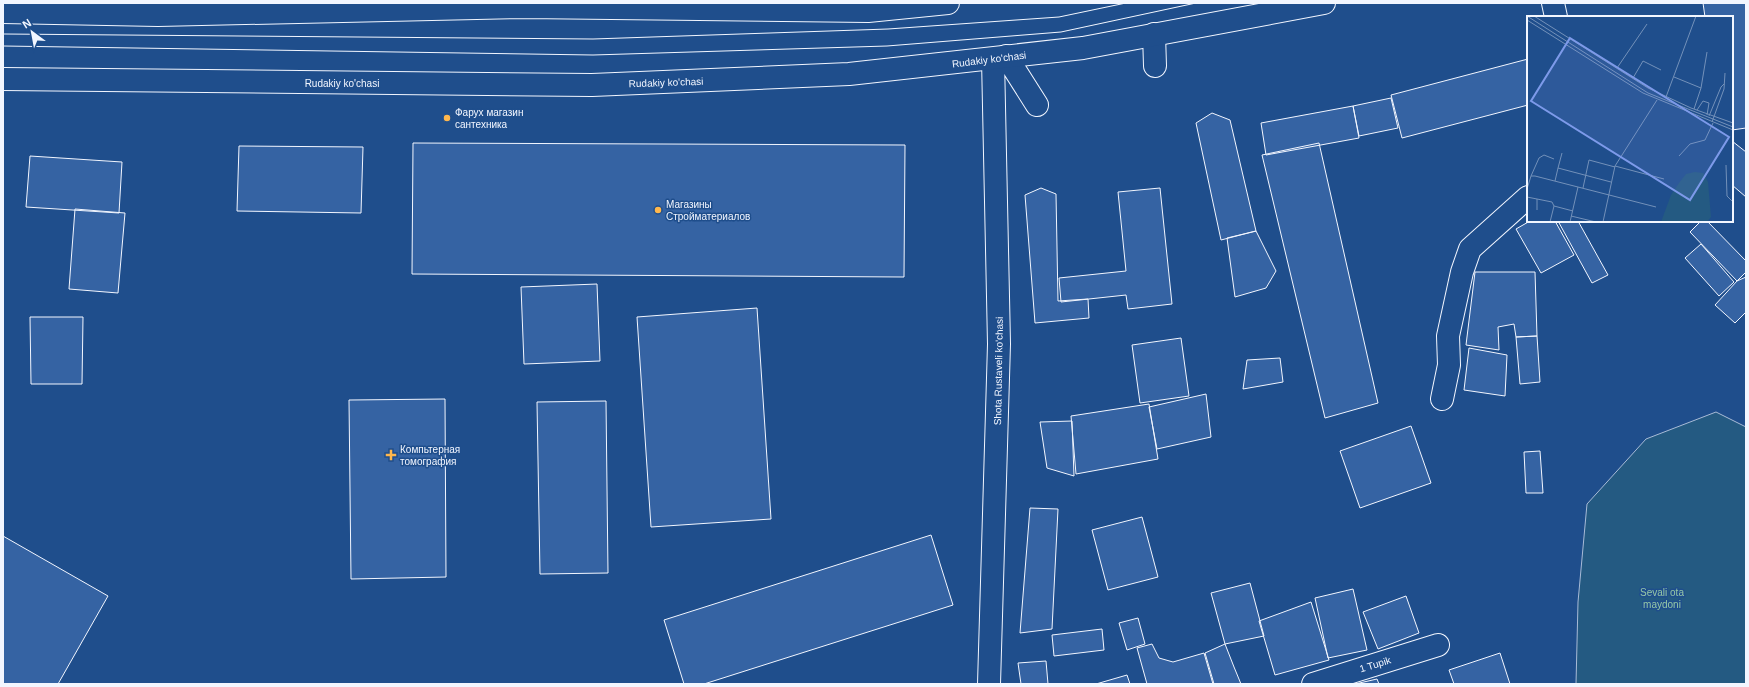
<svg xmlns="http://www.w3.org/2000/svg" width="1749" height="687" font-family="Arial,sans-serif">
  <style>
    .green { fill: #245a82; stroke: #a8bbd7 }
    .building { fill: #3563a3; stroke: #f2f6ff }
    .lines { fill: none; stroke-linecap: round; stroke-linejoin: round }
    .minor-casing { stroke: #f2f6ff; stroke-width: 24 }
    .major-casing { stroke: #f2f6ff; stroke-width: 24 }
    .minor { stroke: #1f4e8c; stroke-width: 22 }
    .major { stroke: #1f4e8c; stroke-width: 22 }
    .tram { stroke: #f2f6ff; stroke-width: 1 }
    .poi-dot { fill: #ffb74d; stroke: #1f4e8c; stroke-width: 1.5 }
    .labels { text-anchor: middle; stroke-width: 3; stroke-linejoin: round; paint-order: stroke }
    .street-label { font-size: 10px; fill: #f2f6ff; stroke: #1f4e8c }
    .poi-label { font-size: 10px; fill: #f2f6ff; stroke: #1f4e8c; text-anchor: start }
    .park-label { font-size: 10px; fill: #97c8a6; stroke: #1f4e8c }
    .inset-road { fill: none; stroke: #7391ba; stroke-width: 1 }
    .view { fill: #7d9aea; fill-opacity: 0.15; stroke: #7d9aea; stroke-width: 2 }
    .inset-edge { fill: none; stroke: #f2f6ff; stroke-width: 2 }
  </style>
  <rect width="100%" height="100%" fill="#1f4e8c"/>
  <path class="green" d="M1716,412L1746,427V684H1576L1578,602L1587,504L1646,439Z"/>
  <path class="building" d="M1703,3H1746V128L1732,130V17H1705Z
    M1528,59V105L1402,138L1391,95Z
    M1391,98L1398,128L1359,136L1353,106Z
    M1353,106L1359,138L1266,155L1261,123Z
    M1212,113L1230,120L1256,231L1221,240L1196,123Z
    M1732,141L1746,152V197L1732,185Z
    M413,143L905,145L904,277L412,274Z
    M1319,143L1378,403L1325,418L1262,155Z
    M239,146L363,147L361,213L237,211Z
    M30,156L122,162L119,213L26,207Z
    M1041,188L1056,194L1058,301L1088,299L1089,318L1035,323L1025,195Z
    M1160,188L1172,304L1128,309L1126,295L1061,302L1059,278L1126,271L1118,192Z
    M75,209L125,213L118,293L69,289Z
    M1530,221H1555L1574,255L1541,273L1516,229Z
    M1558,221H1578L1608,275L1592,283Z
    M1701,221H1707L1746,261V272L1737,281L1690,232Z
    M1256,231L1276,271L1266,288L1235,297L1227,238Z
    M1701,244L1734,282L1719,296L1685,258Z
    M1475,272H1535L1537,336L1516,337L1514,324L1498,327L1499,350L1466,345Z
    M1746,277V312L1735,323L1715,305L1737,281Z
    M597,284L600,361L524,364L521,287Z
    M757,308L771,519L651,527L637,317Z
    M30,317H83L82,384H31Z
    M1537,336L1540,382L1520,384L1516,337Z
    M1181,338L1189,396L1140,403L1132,345Z
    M1469,348L1507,355L1505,396L1464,390Z
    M1280,358L1283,382L1243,389L1247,360Z
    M1206,394L1211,437L1157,449L1149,407Z
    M445,399L446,577L351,579L349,400Z
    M606,401L608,573L540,574L537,402Z
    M1149,404L1158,459L1076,474L1071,416Z
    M1072,421L1074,476L1047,468L1040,422Z
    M1411,426L1431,483L1360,508L1340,451Z
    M1540,451L1543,493H1526L1524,452Z
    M1030,508L1058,509L1052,629L1020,633Z
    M1142,517L1158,577L1108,590L1092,530Z
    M931,535L953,605L704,684H684L664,620Z
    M3,536L108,596L58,684H3Z
    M1250,583L1264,636L1225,644L1211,593Z
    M1353,589L1367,650L1328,658L1315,598Z
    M1406,596L1419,633L1378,649L1363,612Z
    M1311,602L1329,660L1275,675L1259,621Z
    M1138,618L1145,644L1127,650L1119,623Z
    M1102,629L1104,650L1054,656L1052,635Z
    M1152,644L1159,658L1173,662L1204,653L1213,684H1147L1137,648Z
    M1225,644L1234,667L1241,684H1214L1205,653Z
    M1500,653L1510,684H1454L1449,670Z
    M1046,661L1048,684H1021L1018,663Z
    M1127,675L1130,684H1096Z
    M1377,679L1379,684H1355Z"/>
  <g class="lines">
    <defs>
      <path id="minor" d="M1553,3L1556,17
        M1154,34L1155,66
        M1006,56L1037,105
        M1442,399L1449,365L1448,336L1462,272L1470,249L1528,197
        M989,684L999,344L993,59
        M1313,684L1438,645"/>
      <path id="major" d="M3,12L158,15L525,7L868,11L948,3
        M3,79L592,85L849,74L1083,48L1324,3"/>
    </defs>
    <use href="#minor" class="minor-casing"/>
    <use href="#major" class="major-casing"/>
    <use href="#minor" class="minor"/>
    <use href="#major" class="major"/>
    <path class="tram" d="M3,34L593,39L888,29L1059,17L1126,3
      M3,46L593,55L887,46L1061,32L1196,3"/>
  </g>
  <g class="poi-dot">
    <circle cx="447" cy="118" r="4"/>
    <circle cx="658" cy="210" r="4"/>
    <path d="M389 449h4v4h4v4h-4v4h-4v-4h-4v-4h4z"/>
  </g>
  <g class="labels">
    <g class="street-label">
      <text transform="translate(989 59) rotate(-7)" y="4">Rudakiy ko'chasi</text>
      <text transform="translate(666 82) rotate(-2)" y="4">Rudakiy ko'chasi</text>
      <text x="342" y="87">Rudakiy ko'chasi</text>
      <text transform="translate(998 371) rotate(-89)" y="4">Shota Rustaveli ko'chasi</text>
      <text transform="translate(1375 664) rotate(-17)" y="4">1 Tupik</text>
    </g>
    <g class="poi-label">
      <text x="455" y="116">Фарух магазин<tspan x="455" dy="12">сантехника</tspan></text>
      <text x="666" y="208">Магазины<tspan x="666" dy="12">Стройматериалов</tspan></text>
      <text x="400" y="453">Компьтерная<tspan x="400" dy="12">томография</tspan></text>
    </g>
    <g class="park-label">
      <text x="1662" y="596">Sevali ota<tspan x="1662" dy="12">maydoni</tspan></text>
    </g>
  </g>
  <g transform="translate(1527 16)">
    <rect width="206" height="206" fill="#1f4e8c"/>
    <path d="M168,156L176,157L181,166L184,201L180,206H134L144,179L152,167L159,158Z" fill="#245a82"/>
    <path class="inset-road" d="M0,0L121,77L206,111M7,0L121,72L164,92L206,107M0,4L116,77L206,114M90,52L120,8M147,61L174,72L167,93M106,62L116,45L134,54M174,72L180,36M139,81L169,0M170,94L176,85L182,87L180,99M182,100L194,71L197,68M185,106L197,73L198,57M152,140L163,128L178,124L186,107M199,149L200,180L206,186M88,150L137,163M31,152L35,137M4,160L12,142L17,139L27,143M28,165L31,152L84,166M56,172L62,144L88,151M0,173L4,160H8L129,191M0,181L10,183V194M10,183L25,186L27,190L23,206M27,190L46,195M44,200L69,206M43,206L51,171M76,206L88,150L130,84"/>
    <path class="view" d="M43,22L202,121L163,184L4,85Z"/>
    <rect width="206" height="206" class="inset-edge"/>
  </g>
  <rect width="1749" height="687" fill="none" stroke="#f2f6ff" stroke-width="8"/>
  <g transform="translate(32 32) rotate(328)" stroke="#1f4e8c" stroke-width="3" paint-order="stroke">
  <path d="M0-3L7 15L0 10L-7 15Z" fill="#f2f6ff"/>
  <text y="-6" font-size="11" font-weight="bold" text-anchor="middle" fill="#f2f6ff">N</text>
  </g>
</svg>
